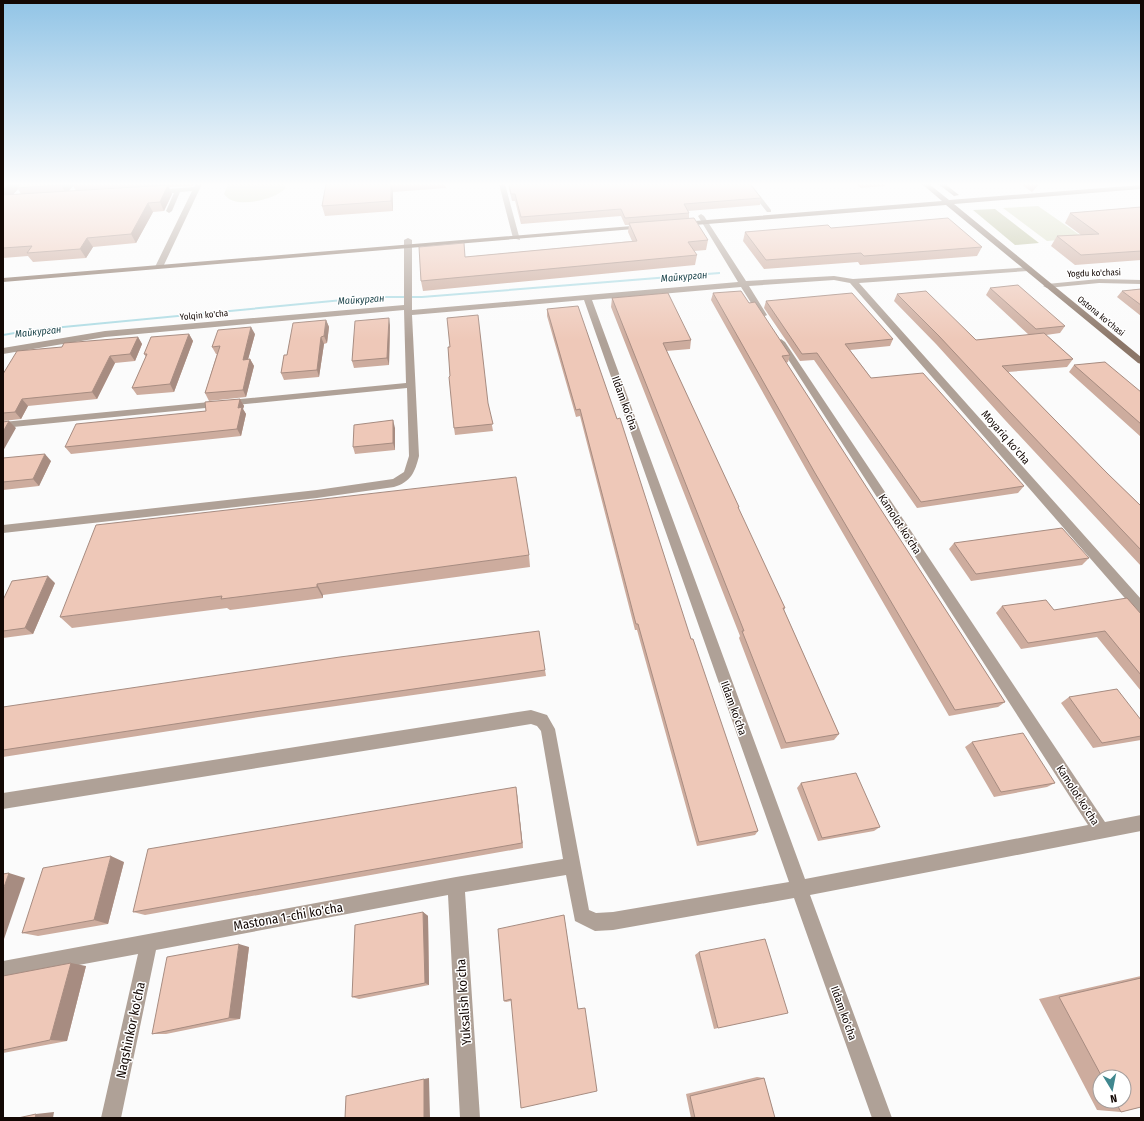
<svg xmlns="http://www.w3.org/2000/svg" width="1144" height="1121" font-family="'Fira Sans Condensed',sans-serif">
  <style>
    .green { fill: #d9dcc1 }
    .forest { fill: #bbbe9a }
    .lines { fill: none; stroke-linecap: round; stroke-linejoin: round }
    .stream { fill: #afdce4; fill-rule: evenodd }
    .street { fill: #afa197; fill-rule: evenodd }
    .secondary { fill: #8b7668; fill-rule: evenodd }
    .wall { fill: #cdac9e; fill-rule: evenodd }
    .shaded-wall { fill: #a78c81 }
    .building { fill: #eec8b8; stroke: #a78c81 }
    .labels { text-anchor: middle; stroke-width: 3; stroke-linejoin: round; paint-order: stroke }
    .far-street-label { font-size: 9px; fill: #130804; stroke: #fff }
    .far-water-label { font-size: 10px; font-style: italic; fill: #133d44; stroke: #fff }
    .street-label { font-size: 11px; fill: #130804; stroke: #fff }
    .near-street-label { font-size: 13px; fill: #130804; stroke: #fff }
  </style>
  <rect width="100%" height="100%" fill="#fbfbfb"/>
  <path class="green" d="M228,184H286L285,189C273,200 234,210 224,194Z
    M1038,206L1084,238L1047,241L1003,208Z"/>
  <path class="forest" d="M995,209L1039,243L1015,245L973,210Z"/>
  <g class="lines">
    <path class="stream" d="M719,272H720V274L422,298H374L32,331L3,336V334L32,329L374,296H422Z"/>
    <path class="street" d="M196,184H202L163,267L156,269L155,267L192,191L180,192L172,211L169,213L166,211L174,193L154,194L151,192L154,190L194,187Z
      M499,184H505L520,240L513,238Z
      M745,184H751L771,210V212H767Z
      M701,214L704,216L746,281L834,276L853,279L1031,267L1032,269L1028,271L859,283L1141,599V613L1137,612L850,283L834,280L749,286L767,315L763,317H760L741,287L592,300L805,879L1088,825L777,342L781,339L785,342L1105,822L1141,815V831L810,895L892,1118H872L794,898L613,930L595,931L575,921L566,875L465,892L480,1118H460L448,895L156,950L121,1118H101L138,954L3,979V961L456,877L563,859L541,731L537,726L531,724L3,809V793L531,710L547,715L555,729L589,910L596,913L613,912L789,882L584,300L412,315L419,456C415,472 411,482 394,487L317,498L3,533V525L317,490L393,479L404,472L409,456L407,388L3,428V422L406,383L404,310L105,337L3,354V348L105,331L404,305V240L408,238L412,240V310L738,282L698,216Z
      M1099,279L1141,280V284L1099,283L1047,288L1043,286L1047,284Z"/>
    <path class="secondary" d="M922,184H929L949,200L1141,185V189L954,204L1141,357V364L1138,363L946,205L682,226L679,224L682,222L942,201Z
      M938,184H945L959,195L954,196Z
      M644,225L647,227L646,228L3,282V278Z"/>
  </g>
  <path class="wall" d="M3,184H194L193,186L169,187L172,194L164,211L153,212L136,243L93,247L86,258L33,262L28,256L3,258ZM73,186L76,191H69ZM18,189L21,194H13Z
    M326,184H445L446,188L393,192V211L325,216L322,206Z
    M508,184L761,198L760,205L688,211L689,213V218L708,240L706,250L694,251L697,255L695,265L423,291L421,281L465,257L632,241L628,232L629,225H625L621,216L521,224L515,201H512L509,189Z
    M856,184H886L885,186L861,188Z
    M1020,184H1039L1032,192Z
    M1141,207V260L1075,265L1051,246L1057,236L1081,235L1065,223L1070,213Z
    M831,228L982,247L977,256L860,265L858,262L764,269L743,241L745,232Z
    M990,288L1065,326L1060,333L1046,335L1073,359L1067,367L1008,372L1107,473L1141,506V566L1005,420L936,344L894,301L897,294L976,340L1029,335L986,295Z
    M1141,289V316L1117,297L1122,291Z
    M713,293L749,303L790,355L788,362L786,363L1005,702L998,707L949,716L812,480L711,300Z
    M612,298L691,340L690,349L666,351L739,507L738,509L785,608L784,610L839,734L834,740L781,749L739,638L740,636L611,307Z
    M766,301L893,339L890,346L850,350L871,378L1024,486L1018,493L917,508L814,360L800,361L764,308Z
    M547,309L691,639L758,831L755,835L697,846L637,630H635L580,416L576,417L547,316Z
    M326,320L329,327L327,343L324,344L319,377L284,380L281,373L287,355Z
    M390,325L389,365L354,368L352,361Z
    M189,334L193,341L174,392L137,395L132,388L146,357L144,354Z
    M255,334L248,359H250L254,366L246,397L209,401L205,393L217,354H216L212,347Z
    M138,337L142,344L135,361L115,363L97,399L28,406L21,419L3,421V374L62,347Z
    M1074,365L1141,392V437L1069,372Z
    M240,399L244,406L243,409L246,414L241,436L71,454L65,447L206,411Z
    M488,404L493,431L455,435L454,428Z
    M395,428V450L355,454L353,447Z
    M3,458L51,461L39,486L3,490Z
    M954,543L1089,558L1082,565L971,581L949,549Z
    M529,555L530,567L323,595V598L230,610L227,608L72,628L60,617Z
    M55,583L33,634L3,638V600Z
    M1002,606L1054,610L1141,614V691L1097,637L1021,649L996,613Z
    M545,670L546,676L259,717L3,757V707Z
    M1069,697L1141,720V740L1093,748L1061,703Z
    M972,742L1055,783L1047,787L994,797L965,747Z
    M801,783L880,827L874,831L818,841L797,788Z
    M517,794L523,848L145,915L133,912Z
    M124,862L108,924L38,936L22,933Z
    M423,912L428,916L429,985L359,999L352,997Z
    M564,915L578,1009L597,1091L511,1001L506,1002L504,1001Z
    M249,947L240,1019L166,1034H152Z
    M699,952L718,1028L714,1029L695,955Z
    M86,966L67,1041L3,1053V976Z
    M1141,976V1107L1121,1112L1097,1110L1039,999ZM1100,1077H1124V1101H1100Z
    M757,1077L764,1078L775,1118H691L686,1094Z"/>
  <path class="shaded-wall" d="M9,184H23L17,188L18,189L11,197L3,198V188Z
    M62,184H76L72,185L73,186L66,194L61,185Z
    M392,184L393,192V211L391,201Z
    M1037,184H1039L1032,192Z
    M168,185L172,194L164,211L160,202Z
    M148,203L153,212L136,243L131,234Z
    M87,238L93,247L86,258L80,249Z
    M389,318L390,325L389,365L387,358Z
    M326,320L329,327L327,343L324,336Z
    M251,327L255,334L246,367L243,360Z
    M189,334L193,341L174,392L170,384Z
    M138,337L142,344L135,361L130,354Z
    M321,337L324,344L319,377L317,370Z
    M110,356L115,363L97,399L92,392Z
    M250,359L254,366L246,397L243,390Z
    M22,399L28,406L21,419L15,412Z
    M240,399L244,406L243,409L246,414L241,436L237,429L238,408Z
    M393,420L395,428V450L393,443Z
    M9,421L16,428L3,451V432Z
    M45,454L51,461L39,486L33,479Z
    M48,576L55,583L33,634L25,628Z
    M317,584L323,595V598L317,587Z
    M516,787L517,794L523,848L522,843Z
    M111,856L124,862L108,924L94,920Z
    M9,873L25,878L3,942V890Z
    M423,912L428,916L429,985L425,983Z
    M239,944L249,947L240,1019L229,1018Z
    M71,963L86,966L67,1041L50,1040Z
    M429,1078L430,1118H424V1079Z
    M54,1112L53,1118H35L36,1114Z"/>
  <path class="building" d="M3,184H9L6,188H3Z
    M20,184H62L61,185L17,188Z
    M326,184H391V201L322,206Z
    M509,184H750L761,198L684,204L689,213L625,218L621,209L521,217L515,194H511Z
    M168,185L160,202L148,203L131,234L87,238L80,249L27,253L32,246L3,248V195Z
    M1141,207V251L1081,255L1057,236L1099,234L1070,213Z
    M694,218L708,240L688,242L697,255L421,281L419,247L464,243L465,257L637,241L629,223Z
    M948,218L982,247L864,256L861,253L766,260L745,232L828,225L831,228Z
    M1018,285L1065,326L1036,329L990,288Z
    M1141,289V305L1122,291Z
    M741,291L749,303L755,302L790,355L782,356L1005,702L955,710L815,473L713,293Z
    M926,291L976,340L1044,333L1073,359L1002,366L1107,473L1141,506V550L1010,412L939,336L897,294Z
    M668,293L691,340L663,343L739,507H738L785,608H783L839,734L786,743L742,631H744L612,298Z
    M852,293L893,339L845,344L871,378L923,373L1024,486L921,502L817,353L802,354L766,301Z
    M578,306L617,419L620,418L691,639H693L758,831L699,842L638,624H636L580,409L576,410L547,309Z
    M478,315L488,403L493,424L454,428L449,377L450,376L448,347H450L447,318Z
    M389,318L387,358L352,361L355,321Z
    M326,320L324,336L321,337L317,370L281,373L284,355H287L293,323Z
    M251,327L243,360L250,359L243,390L205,393L220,346L212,347L218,330Z
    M189,334L170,384L132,388L147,354H144L151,337Z
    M138,337L130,354L110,356L92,392L22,399L15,412L3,413V374L17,351L62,347L64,343Z
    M1105,362L1141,392V424L1074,365Z
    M240,399L238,408L242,407L237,429L65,447L76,424L206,411L205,402Z
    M393,420V443L353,447L354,425Z
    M9,421L3,432V422Z
    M45,454L33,479L3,482V458Z
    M516,477L529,555L317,584V587L221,599L222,596L60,617L96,525Z
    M1062,528L1089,558L976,574L954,543Z
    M48,576L25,628L3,631V600L12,581Z
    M1127,598L1141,614V675L1105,631L1028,643L1002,606L1046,600L1054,610Z
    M539,631L545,670L254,712L3,750V707L340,657Z
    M1117,689L1141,720V736L1102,743L1069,697Z
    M1023,733L1055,783L1001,792L972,742Z
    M856,773L880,827L822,838L801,783Z
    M516,787L522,843L133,912L148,849Z
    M111,856L94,920L22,933L43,868Z
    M9,873L3,890V874Z
    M423,912L425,983L352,997L355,925Z
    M564,915L578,1009L585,1008L597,1091L521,1108L511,999L504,1001L498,929Z
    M765,939L788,1013L718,1028L699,952Z
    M239,944L229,1018L152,1034L167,957Z
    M71,963L50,1040L3,1050V976Z
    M1141,978V1107L1121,1112L1115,1101H1124V1077H1102L1059,997Z
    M764,1078L775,1118H695L690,1096Z
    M424,1079V1118H345L346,1096Z
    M36,1114L35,1118H18Z"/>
  <linearGradient id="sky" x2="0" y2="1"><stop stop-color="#91c4e6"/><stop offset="0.54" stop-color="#fdfdfd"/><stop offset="1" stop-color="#fdfdfd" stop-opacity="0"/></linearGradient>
  <rect width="1144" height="341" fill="url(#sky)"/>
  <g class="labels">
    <g class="far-street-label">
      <text transform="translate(1094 273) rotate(-2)" y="3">Yogdu ko'chasi</text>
      <text transform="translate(204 315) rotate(-5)" y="3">Yolqin ko'cha</text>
      <text transform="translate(1101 316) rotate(39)" y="3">Ostona ko'chasi</text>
    </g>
    <g class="far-water-label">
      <text transform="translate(684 276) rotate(-5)" y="4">Майкурган</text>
      <text transform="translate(361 299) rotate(-4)" y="4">Майкурган</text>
      <text transform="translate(38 331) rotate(-6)" y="4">Майкурган</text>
    </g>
    <g class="street-label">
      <text transform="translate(625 403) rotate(70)" y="4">Ildam ko'cha</text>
      <text transform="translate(1006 437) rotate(49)" y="4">Moyariq ko'cha</text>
      <text transform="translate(900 524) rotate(57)" y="4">Kamolot ko'cha</text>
      <text transform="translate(734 708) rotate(70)" y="4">Ildam ko'cha</text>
      <text transform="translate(1078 795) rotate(57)" y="4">Kamolot ko'cha</text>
      <text transform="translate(844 1013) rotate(70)" y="4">Ildam ko'cha</text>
    </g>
    <g class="near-street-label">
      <text transform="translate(288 916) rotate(-10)" y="5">Mastona 1-chi ko'cha</text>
      <text transform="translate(463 1002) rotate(-94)" y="5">Yuksalish ko'cha</text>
      <text transform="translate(130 1030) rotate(-78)" y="5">Naqshinkor ko'cha</text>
    </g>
  </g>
  <rect width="1144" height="1121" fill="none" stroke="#130804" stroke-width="8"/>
  <g transform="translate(1112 1089) rotate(170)"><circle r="19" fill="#ffffff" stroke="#a19c9b"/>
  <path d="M0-3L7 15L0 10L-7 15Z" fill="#40878f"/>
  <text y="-6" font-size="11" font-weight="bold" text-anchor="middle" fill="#130804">N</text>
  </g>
</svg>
